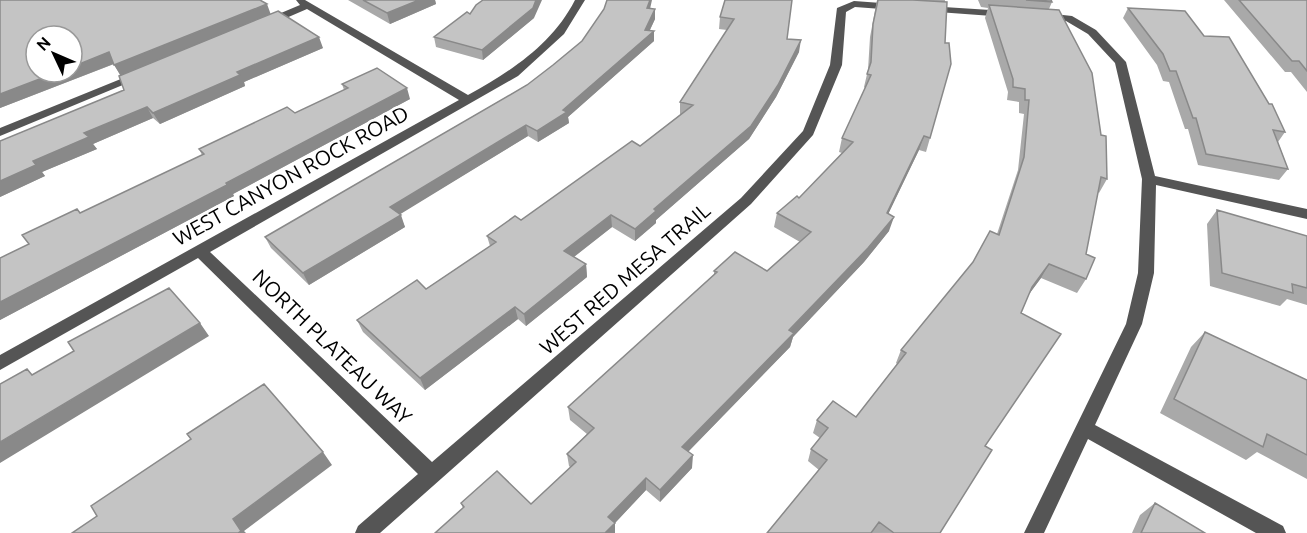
<svg xmlns="http://www.w3.org/2000/svg" width="1307" height="533" font-family="Ubuntu,sans-serif">
  <style>
    .lines { fill: none; stroke-linecap: round; stroke-linejoin: round }
    .minor { fill: #555; fill-rule: evenodd }
    .wall { fill: #a9a9a9 }
    .shaded-wall { fill: #898989 }
    .building { fill: #c4c4c4; stroke: #898989; stroke-width: 1.5 }
    .labels { text-anchor: middle; stroke-width: 5; stroke-linejoin: round; paint-order: stroke }
    .street-label { font-size: 21px; fill: #000; stroke: #fff }
  </style>
  <rect width="100%" height="100%" fill="#fff"/>
  <g class="lines">
    <path class="minor" d="M296,0H305L468,95C511,71 552,45 575,0H585L564,34L518,76L210,252L432,462L741,198L803,131L830,65L837,8L854,1L895,4L900,7L895,10L855,7L846,12L842,65L813,135L751,204L380,533H355L358,526L418,474L198,258L0,370V355L459,100L307,9L270,25H262V21L300,5Z
      M928,6L1006,11L1011,14L1006,17L924,11V7Z
      M1045,13L1072,16L1096,30L1126,62L1155,176L1307,209V219L1156,185L1154,273L1142,324L1095,425L1283,526L1286,533H1256L1088,439L1044,533H1024L1126,324L1138,273L1142,179L1115,63L1088,34L1066,21L1041,18L1040,16Z
      M138,72L142,73V77L0,136V128Z"/>
  </g>
  <path class="wall" d="M0,0L271,14L323,48L244,82L245,86L160,124L153,118L93,144L97,149L42,172L45,176L0,197V141L124,90L120,75L114,64L0,108Z
    M348,0H435L436,4L390,24Z
    M725,0L787,39L799,52L776,97L749,139L656,220V223L635,241L612,227L574,257L586,264L587,277L526,326L518,319L425,390L363,332L357,320L426,289L490,246L487,236L521,220L640,146L681,114H680V102L727,30L719,29L720,17Z
    M877,0H945L930,138L926,152L919,150L888,214L889,231L864,262L793,337L790,347L688,452L692,468L660,502L646,490L615,523V533H435L463,508L461,503L531,504L571,468L569,466L567,454L587,434L570,420L568,407L714,275V271H767L800,242L774,227L777,213L799,198L842,153L839,152L842,138L865,88L864,87L868,70L870,37Z
    M978,0H1051L1052,2L1049,9L1101,135L1107,179L1099,193L1098,192L1086,254V279L1077,293L1041,278L1029,294L1021,313L985,446L940,533H767L819,470L808,461L811,449L820,438L813,433L817,420L856,417L897,364L896,363L901,350L997,234L1018,170L1024,114L1019,113V102L1007,100L1008,92L985,18L988,8L981,7Z
    M1224,0H1307V92L1291,72H1285Z
    M650,8L655,19L650,30L654,41L568,117L569,123L538,142L528,136L399,214L405,227L309,285L271,248L265,237L527,85Z
    M1128,8L1204,36L1285,132L1278,142L1288,169L1279,180L1198,165L1188,129H1185L1169,82L1163,81L1157,65L1123,18Z
    M534,18L483,60L436,47L434,37Z
    M342,84L410,99L233,194L234,196L0,320V258L29,244L80,213L202,155L199,149L295,113L344,90Z
    M1217,210L1307,236V305L1287,299L1280,306L1210,286L1207,224Z
    M1205,332L1307,380V479L1257,452L1246,460L1160,413L1191,347Z
    M1155,503L1205,533H1132L1140,515Z"/>
  <path class="shaded-wall" d="M419,0H435L436,4L390,24L387,13Z
    M536,0H542L534,18L483,60L482,50Z
    M650,0H652L648,18L647,8Z
    M267,4L271,15L121,76L114,65Z
    M655,9V19L646,38L654,31V41L568,117L569,123L538,142L537,131L563,110L645,30Z
    M319,37L323,48L244,82L245,86L160,124L153,113L237,72Z
    M801,40L799,52L776,97L749,139L656,220V223L635,241V229L654,209Z
    M109,52L116,63L0,108V94L58,72H72V67Z
    M407,88L410,99L233,194L234,196L0,320V302Z
    M147,107L153,118L93,144L97,149L42,172L45,176L0,197V181L33,161L84,133Z
    M526,125L528,136L394,218L390,207Z
    M924,136L919,150L882,227L887,213Z
    M401,215L405,227L309,285L303,273Z
    M611,215L612,227L566,263L564,251Z
    M894,217L889,231L864,262L793,337L790,347L681,459L682,447Z
    M586,264L587,277L526,326L524,314Z
    M1049,264L1041,278L1024,301L1032,287Z
    M515,307L518,319L425,390L420,378Z
    M200,323L209,336L0,463V442Z
    M323,452L332,465L244,531L246,533H238L233,519Z
    M693,455L692,468L660,502V490Z
    M646,478V490L615,523V533H605L608,517Z"/>
  <path class="building" d="M0,0H260L267,4L114,65L109,52L72,67V36H36V72H58L0,94Z
    M363,0H419L387,13Z
    M483,0H536L533,8L482,50L434,37L467,12L470,14L476,5Z
    M607,0H650L647,8L655,9L645,30L654,31L563,110L567,112L537,131L526,125L390,207L401,215L303,273L265,237L527,85L553,65L582,41L604,9Z
    M725,0H792L787,39L801,40L778,85L751,126L654,209L656,211L635,229L611,215L564,251L586,264L524,314L515,307L420,378L357,320L417,280L426,289L496,242L487,236L515,216L521,220L632,141L640,146L693,105L680,102L734,19L720,17Z
    M878,0H913L947,2L945,43H949L951,64L930,138L924,136L887,213L894,217L868,248L789,330L794,333L682,447L693,455L660,490L646,478L608,517L615,523L605,533H435L464,507L461,503L497,471L531,504L576,462L567,454L594,428L568,407L717,272L714,271L735,252L767,271L811,232L777,213L797,196L799,198L853,142L842,138L871,75L867,74L871,62L873,24Z
    M1026,0H1051L1052,2Z
    M1239,0H1307V71L1299,61H1292Z
    M989,5L1059,10L1092,73L1101,135L1106,136L1107,179L1101,177L1086,254L1095,258L1086,279L1049,264L1032,287L1021,313L1061,334L985,446L992,450L940,533H894L879,522L871,533H767L827,460L811,449L828,428L817,420L833,401L856,417L906,353L901,350L973,262L990,231L999,235L1024,157L1029,100H1025V89L1013,87V79Z
    M1128,8L1185,11L1204,36L1229,37L1269,104H1272L1285,132L1273,130L1288,169L1206,154L1196,118H1193L1176,71H1170L1163,54Z
    M278,11L319,37L237,72L240,75L153,113L147,107L84,133L89,137L33,161L36,165L0,181V141L124,90L119,76Z
    M377,68L407,88L226,183L227,185L0,302V258L29,244L22,235L77,209L80,213L204,154L199,149L287,107L295,113L348,88L342,84Z
    M1217,210L1307,236V288L1292,284L1293,293L1222,273Z
    M169,288L200,323L0,442V384L27,369L32,375L74,351L68,342Z
    M1205,332L1307,380V455L1267,434L1263,447L1174,399Z
    M264,384L323,452L233,519L241,531L238,533H72L97,516L91,506L191,439L187,434Z
    M1155,503L1205,533H1141Z"/>
  <g class="labels">
    <g class="street-label">
      <text transform="translate(291 176) rotate(-29)" y="7">WEST CANYON ROCK ROAD</text>
      <text transform="translate(625 279) rotate(-41)" y="7">WEST RED MESA TRAIL</text>
      <text transform="translate(332 347) rotate(44)" y="7">NORTH PLATEAU WAY</text>
    </g>
  </g>
  <g transform="translate(54 54) rotate(314)"><circle r="28" fill="#ffffff" stroke="#999999" stroke-width="1.5"/>
  <path d="M0-4.5L10 22L0 15L-10 22Z" fill="#000000"/>
  <text y="-9" font-size="16" font-weight="bold" text-anchor="middle" fill="#000000">N</text>
  </g>
</svg>
